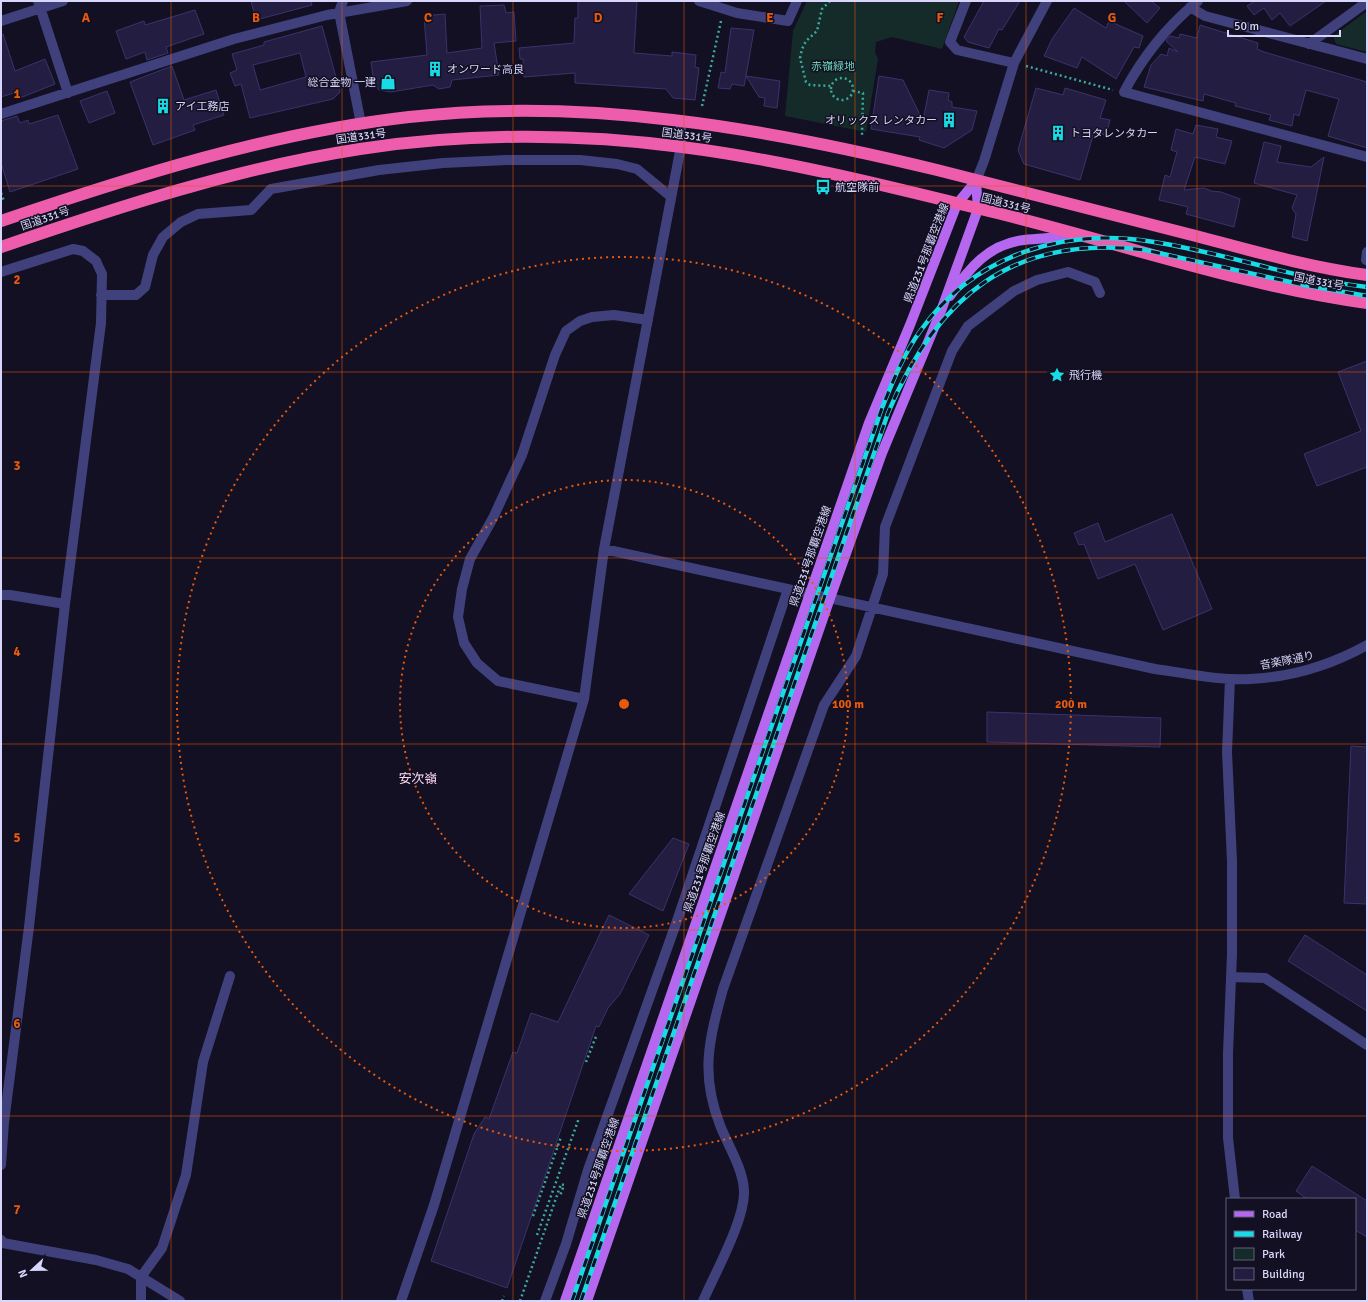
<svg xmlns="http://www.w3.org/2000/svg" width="1368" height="1302" font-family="Signika,'Noto Sans JP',sans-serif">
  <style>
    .green { fill: #142b29 }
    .building { fill: #231e41; stroke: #3a336b; fill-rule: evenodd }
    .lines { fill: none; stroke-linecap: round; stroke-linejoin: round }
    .path { stroke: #3ba99c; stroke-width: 2.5; stroke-dasharray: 2 3; stroke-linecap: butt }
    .minor { stroke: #40417c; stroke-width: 10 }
    .major { stroke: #b568ef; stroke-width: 10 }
    .highway { stroke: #ee5dab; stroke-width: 12 }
    .rail-casing { stroke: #17dce5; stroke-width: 4.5 }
    .rail { stroke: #121022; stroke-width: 3; stroke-dasharray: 9; stroke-linecap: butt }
    .grid { fill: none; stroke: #e8590c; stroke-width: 1; stroke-opacity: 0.55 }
    .ring { fill: none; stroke: #e8590c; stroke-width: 2; stroke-dasharray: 2 4 }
    .labels { text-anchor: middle; stroke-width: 3; stroke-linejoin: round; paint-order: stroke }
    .park-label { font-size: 11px; fill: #69d3b3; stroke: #121022 }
    .poi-label { font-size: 11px; fill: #d8d6fb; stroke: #121022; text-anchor: start }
    .street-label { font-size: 11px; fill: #d8d6fb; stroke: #121022 }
    .quarter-label { font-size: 13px; fill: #fbd7f0; stroke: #121022 }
    .grid-label { font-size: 13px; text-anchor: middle; font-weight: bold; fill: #e8590c; stroke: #121022; stroke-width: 3; stroke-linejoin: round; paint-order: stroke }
    .centre { fill: #e8590c; stroke: #121022; stroke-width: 2 }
    .ring-label { font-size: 12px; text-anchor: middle; font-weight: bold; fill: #e8590c; stroke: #121022; stroke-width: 3; stroke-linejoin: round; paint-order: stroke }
  </style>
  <rect width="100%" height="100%" fill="#121022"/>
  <path class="green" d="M807,1H959L942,49L892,37L876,42L875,52L878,59L866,132L785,116L793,31Z
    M1367,11V52L1336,44L1333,36Z"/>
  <path class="building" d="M251,1H311L312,5L256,20Z
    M578,1H637L634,53L672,56V52L696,55L695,67L699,68L695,100L673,98L666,89L575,83V73L524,77L523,59H520L519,48L574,43L575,18H578Z
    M984,1H1020L1002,30L999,29L989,48L968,42L964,37Z
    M1124,1H1151L1160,8L1147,23Z
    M1255,1H1326L1290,26L1280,13L1272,20L1264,8L1254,15L1247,6Z
    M504,5L506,13L514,12L516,41L494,43L499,75L452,80L450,87L439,89L433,85L391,92L379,90L374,83L371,62L427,55L424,16L445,14L447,53L482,48L480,6Z
    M1074,8L1106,28L1109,21L1143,36L1139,48L1134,47L1116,79L1082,57L1077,68L1044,56L1052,39Z
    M195,10L204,34L166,47L168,53L147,60L145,52L126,59L116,31L144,21L145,25Z
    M1200,25L1258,43L1257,49L1264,52L1367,82V148L1328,136L1339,99L1306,90L1299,116L1294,114L1292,126L1269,120L1271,115L1235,106L1236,103L1204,94L1203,101L1144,87L1151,65L1161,54L1167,56L1169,48L1178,52L1166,41L1170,36L1179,38L1180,34L1197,38Z
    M322,26L340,92L333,99L250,118L241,84L235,86L230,73L237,70L232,54L264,45V42ZM300,53L306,77L260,90L253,65Z
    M731,28L754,30L746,76L780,81L777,108L764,106L765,98L759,97L746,76L744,86L732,84L730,89L718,88L721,72L725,73Z
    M3,34L15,71L45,59L55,84L20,98L17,92L1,97V35Z
    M172,66L184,100L216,90L224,115L193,125L195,130L153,145L130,82Z
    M879,76L903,80L923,121L929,90L949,93L948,100L952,102V107L977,111L972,130L944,148L919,140L920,137L871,129Z
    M1036,88L1063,95L1065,88L1106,100L1100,118L1110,120L1106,135L1094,132L1080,180L1024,164L1018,150Z
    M107,91L115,113L89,123L80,101Z
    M58,115L78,169L10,192L1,163V121L17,116L20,123L28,120L29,124Z
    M1196,125L1218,129L1216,137L1232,141L1225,164L1195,157L1184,190L1204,188L1211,191L1221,192L1240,199L1234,227L1186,214L1188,207L1159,200L1165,175L1170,177L1177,152L1171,150L1176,129L1193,134Z
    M1264,142L1281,146L1277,162L1311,167L1324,157L1307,241L1292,237L1296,214L1292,208L1297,195L1254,183Z
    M1367,361V467L1317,486L1304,454L1361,431L1338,372Z
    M1172,514L1212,609L1163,630L1135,564L1098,579L1084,544L1079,545L1074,533L1098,523L1105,542Z
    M987,712L1161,718L1160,747L987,742Z
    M1351,746L1367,747V904L1344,903Z
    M673,838L689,844L663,911L629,894Z
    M609,915L649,935L620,994L608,1008L599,1027L596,1026L507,1288L431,1261L474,1134L485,1117L489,1119L513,1052L517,1053L531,1013L558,1022Z
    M1305,935L1367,975V1011L1288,961Z
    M1312,1166L1367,1201V1237L1355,1230V1199H1307L1296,1191Z"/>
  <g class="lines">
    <path class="path" d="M830,1L822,9L817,31L806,41L802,49L800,58L806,82L810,85L832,86
      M1026,66L1113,90
      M831 89a11 11 0 1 1 22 0a11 11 0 1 1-22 0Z
      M853,91L863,93L862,135
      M702,106L721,21
      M1,193L4,201
      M586,1062L597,1034
      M533,1216L561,1137
      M537,1235L579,1118
      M502,1301L504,1296
      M520,1301L561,1184L564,1185L560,1196"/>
    <path class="minor" d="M38,1L68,93
      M343,1L339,12L361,124
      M699,1L737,13L788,21L797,1
      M966,1L950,42L957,50L1014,63
      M1198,1C1166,27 1143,56 1124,92L1367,157
      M1190,7L1205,16L1367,59
      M1,21L63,1
      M1309,44L1367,2
      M1,114L234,39L327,15L407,1
      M976,181L984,161L1014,63L1047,1
      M1366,260L1367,252
      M1,272L73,249L83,251L96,261L102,274L101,323L65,604L29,927L4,1122L1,1165
      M101,295H136L145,287L153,255L163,237L181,222L198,214L251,210L271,189L379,170L443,163L507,160H580L617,164L637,169L670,196
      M604,549L1155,669C1186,673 1219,681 1250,679C1292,677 1331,665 1367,645
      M1,595H10L65,604
      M1230,679L1227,752L1232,861V954L1228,1053V1138L1235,1199
      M584,699L498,681L477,663L464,643L458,617L462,589L470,559L493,518L522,455L555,355L566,331L580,321L592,317L614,315L648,320
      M1231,977L1265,978L1367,1045
      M1,1240L3,1243L96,1260L128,1269L180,1301
      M1247,1289L1249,1301
      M141,1301V1277L162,1248L186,1175L203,1062L230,976
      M401,1301L434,1205L584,699L604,549L681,146V121
      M545,1301L566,1244L588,1170L678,918L788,589
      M703,1301C715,1273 745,1220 744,1191C743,1168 728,1146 720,1125C700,1074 709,1040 723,989L824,705L856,656L883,574L885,527L952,351L968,326L1014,291L1037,280L1068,272L1095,282L1100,293"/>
    <path class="major" d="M950,296C969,268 989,244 1024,240C1042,238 1060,238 1077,235
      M565,1301L869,423L910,325L957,204L976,181
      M587,1301L830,598L882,453L941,311L978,209L976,181"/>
    <path class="highway" d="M1,221C134,176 269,133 409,117C586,97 765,128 937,170C1024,192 1110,214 1196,236C1253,251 1308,267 1367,275
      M1,247C118,207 237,168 360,149C464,133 578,133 682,147C791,161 899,189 1005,215C1125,245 1244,286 1367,303"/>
    <defs>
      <path id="rail" d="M572,1301L882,408C893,381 904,353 921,330C975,254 1065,227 1154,242C1226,253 1295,279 1367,287
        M581,1301L888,413C937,296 1013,234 1145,250L1304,285L1367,296"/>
    </defs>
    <use href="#rail" class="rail-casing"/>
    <use href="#rail" class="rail"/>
  </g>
  <path class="grid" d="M171,1V1301M342,1V1301M513,1V1301M684,1V1301M855,1V1301M1026,1V1301M1197,1V1301M1,186H1367M1,372H1367M1,558H1367M1,744H1367M1,930H1367M1,1116H1367"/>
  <g class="ring">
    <circle cx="624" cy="704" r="224"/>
    <circle cx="624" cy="704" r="447"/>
  </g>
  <defs>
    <symbol id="building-bare" viewBox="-9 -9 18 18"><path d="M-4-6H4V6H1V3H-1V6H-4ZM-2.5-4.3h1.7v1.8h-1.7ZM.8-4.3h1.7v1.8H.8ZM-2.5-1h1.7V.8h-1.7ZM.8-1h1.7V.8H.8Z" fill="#17dce5" stroke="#121022" stroke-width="2.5" paint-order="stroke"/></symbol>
    <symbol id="shop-bare" viewBox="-9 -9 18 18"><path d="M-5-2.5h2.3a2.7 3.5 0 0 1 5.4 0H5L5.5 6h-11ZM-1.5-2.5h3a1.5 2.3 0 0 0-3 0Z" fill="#17dce5" stroke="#121022" stroke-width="2.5" paint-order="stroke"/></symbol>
    <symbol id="bus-bare" viewBox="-9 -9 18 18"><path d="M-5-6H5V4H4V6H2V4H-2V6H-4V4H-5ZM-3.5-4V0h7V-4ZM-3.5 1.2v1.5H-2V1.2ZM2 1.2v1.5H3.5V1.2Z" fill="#17dce5" stroke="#121022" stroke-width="2.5" paint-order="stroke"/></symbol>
    <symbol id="sight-bare" viewBox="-9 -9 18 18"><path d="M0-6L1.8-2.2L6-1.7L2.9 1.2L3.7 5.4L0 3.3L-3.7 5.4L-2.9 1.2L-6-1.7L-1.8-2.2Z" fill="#17dce5" stroke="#121022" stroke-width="2.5" paint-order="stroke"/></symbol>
  </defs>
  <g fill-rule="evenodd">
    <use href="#building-bare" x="424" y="58" width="22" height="22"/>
    <use href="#shop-bare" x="377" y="71" width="22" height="22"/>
    <use href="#building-bare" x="152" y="95" width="22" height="22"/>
    <use href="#building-bare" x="938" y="109" width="22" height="22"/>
    <use href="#building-bare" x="1047" y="122" width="22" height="22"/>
    <use href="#bus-bare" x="812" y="176" width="22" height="22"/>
    <use href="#sight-bare" x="1046" y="364" width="22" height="22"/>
  </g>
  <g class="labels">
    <g class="park-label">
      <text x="833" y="70">赤嶺緑地</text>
    </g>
    <g class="poi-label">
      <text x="447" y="73">オンワード高良</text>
      <text x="376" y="86" text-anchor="end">総合金物 一建</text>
      <text x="175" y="110">アイ工務店</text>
      <text x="937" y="124" text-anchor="end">オリックス レンタカー</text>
      <text x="1070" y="137">トヨタレンタカー</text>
      <text x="835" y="191">航空隊前</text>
      <text x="1069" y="379">飛行機</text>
    </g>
    <g class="street-label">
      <text transform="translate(687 135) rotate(7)" y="4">国道331号</text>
      <text transform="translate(361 136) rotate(-8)" y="4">国道331号</text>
      <text transform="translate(1006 203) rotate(14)" y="4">国道331号</text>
      <text transform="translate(45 218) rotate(-19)" y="4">国道331号</text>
      <text transform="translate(926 253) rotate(-69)" y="4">県道231号那覇空港線</text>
      <text transform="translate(1319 281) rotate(11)" y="4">国道331号</text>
      <text transform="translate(810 556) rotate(-71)" y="4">県道231号那覇空港線</text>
      <text transform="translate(1287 660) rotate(-11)" y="4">音楽隊通り</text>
      <text transform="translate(704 862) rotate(-71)" y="4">県道231号那覇空港線</text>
      <text transform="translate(598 1168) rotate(-71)" y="4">県道231号那覇空港線</text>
    </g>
    <g class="quarter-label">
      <text x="418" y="783">安次嶺</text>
    </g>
  </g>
  <g class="grid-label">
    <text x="86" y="22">A</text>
    <text x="256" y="22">B</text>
    <text x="428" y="22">C</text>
    <text x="598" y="22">D</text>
    <text x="770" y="22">E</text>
    <text x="940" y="22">F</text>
    <text x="1112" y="22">G</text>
    <text x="17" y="98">1</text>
    <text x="17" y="284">2</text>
    <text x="17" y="470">3</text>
    <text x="17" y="656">4</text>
    <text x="17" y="842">5</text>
    <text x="17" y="1028">6</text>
    <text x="17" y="1214">7</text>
  </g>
  <circle cx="624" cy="704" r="6" class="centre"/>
  <g class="ring-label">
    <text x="848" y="708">100 m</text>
    <text x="1071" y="708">200 m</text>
  </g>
  <rect width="1368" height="1302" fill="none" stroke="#d8d6fb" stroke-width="4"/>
  <rect x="1226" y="1198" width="130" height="92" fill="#121022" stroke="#615f79"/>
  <rect x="1234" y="1211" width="20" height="6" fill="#b568ef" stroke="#615f79"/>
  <text x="1262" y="1218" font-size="12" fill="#d8d6fb">Road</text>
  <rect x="1234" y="1231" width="20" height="6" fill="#17dce5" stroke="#615f79"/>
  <text x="1262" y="1238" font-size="12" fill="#d8d6fb">Railway</text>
  <rect x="1234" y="1248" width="20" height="12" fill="#142b29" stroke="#615f79"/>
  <text x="1262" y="1258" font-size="12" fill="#d8d6fb">Park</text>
  <rect x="1234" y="1268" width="20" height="12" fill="#231e41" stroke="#615f79"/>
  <text x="1262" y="1278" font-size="12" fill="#d8d6fb">Building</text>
  <g transform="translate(32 1270) rotate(248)" stroke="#121022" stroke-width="3" paint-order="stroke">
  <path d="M0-3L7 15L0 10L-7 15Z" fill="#d8d6fb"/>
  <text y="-6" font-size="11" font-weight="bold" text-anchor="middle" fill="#d8d6fb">N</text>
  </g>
  <path d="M1228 30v6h112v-6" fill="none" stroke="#d8d6fb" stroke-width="2"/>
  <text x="1234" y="30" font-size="12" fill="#d8d6fb" stroke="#121022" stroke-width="3" paint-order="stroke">50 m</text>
</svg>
